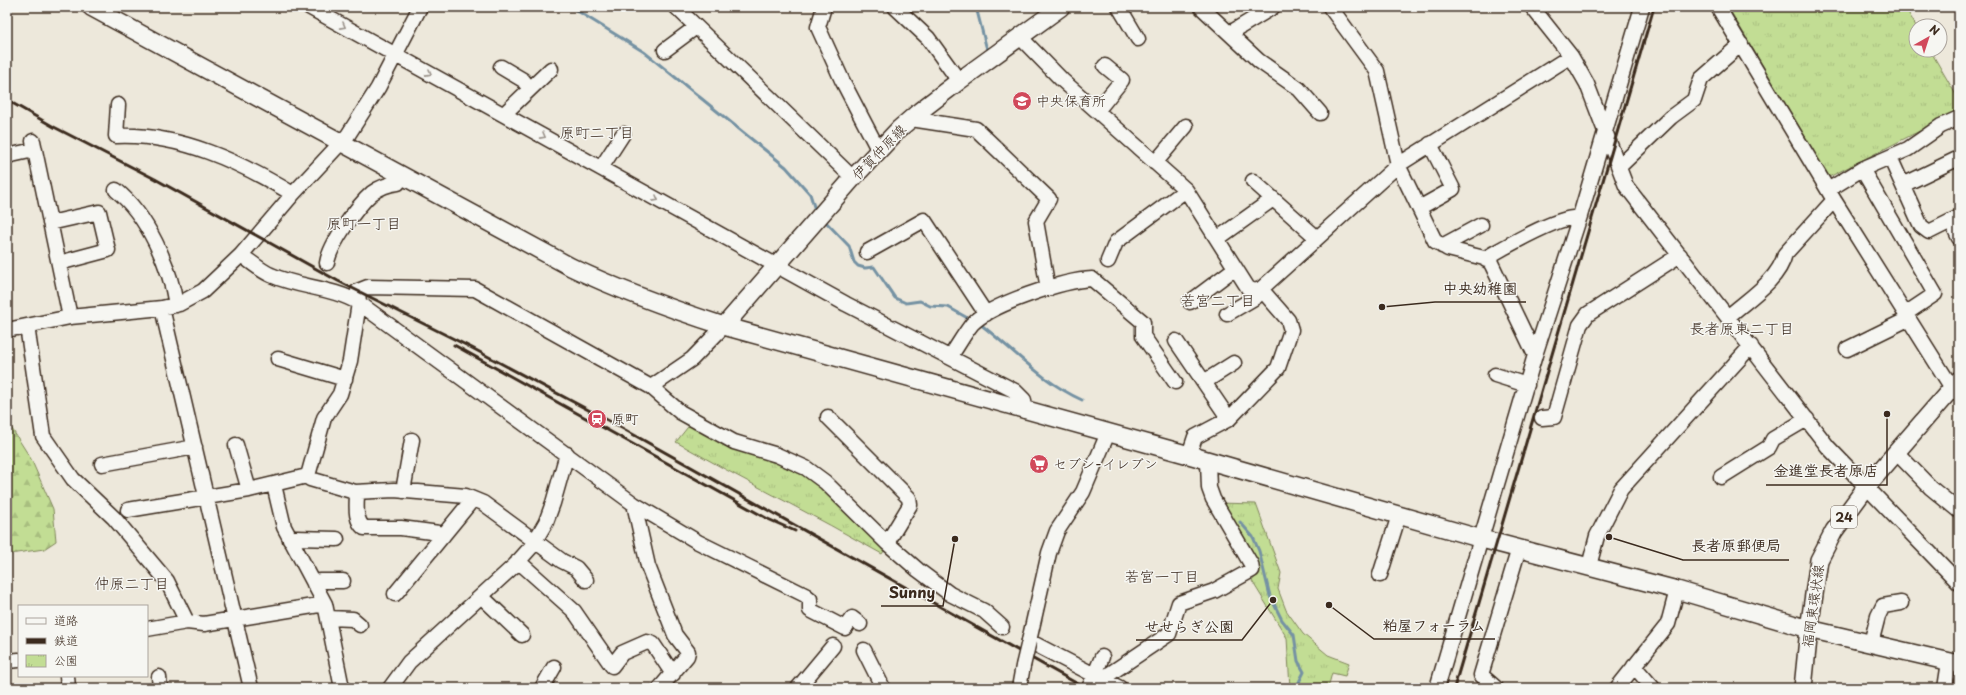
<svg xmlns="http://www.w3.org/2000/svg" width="1966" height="695" font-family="'Playpen Sans','Klee One',sans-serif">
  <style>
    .forest { fill: url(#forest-firs); stroke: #7e8459 }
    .park { fill: url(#park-tufts); stroke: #7e8459 }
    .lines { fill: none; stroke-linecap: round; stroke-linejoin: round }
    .stream { stroke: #7592a3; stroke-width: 3 }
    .minor-casing { stroke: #3b2a1e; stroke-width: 17 }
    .major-casing { stroke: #3b2a1e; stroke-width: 20 }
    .minor { stroke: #f6f6f2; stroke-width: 14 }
    .major { stroke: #f6f6f2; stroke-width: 17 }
    .rail { stroke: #3b2a1e; stroke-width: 3 }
    .minor-bridge-casing { stroke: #3b2a1e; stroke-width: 17; stroke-linecap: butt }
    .minor-bridge { stroke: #f6f6f2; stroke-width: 14 }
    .oneway { stroke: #989088 }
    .labels { text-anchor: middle; stroke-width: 3; stroke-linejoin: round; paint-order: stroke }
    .shield { fill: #f6f6f2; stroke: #73675e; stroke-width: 1 }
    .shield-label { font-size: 13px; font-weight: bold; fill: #3b2a1e }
    .poi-label { font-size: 14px; fill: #3b2a1e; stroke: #f6f6f2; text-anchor: start }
    .street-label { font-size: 14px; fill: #3b2a1e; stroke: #f6f6f2 }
    .neighbourhood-label { font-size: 15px; fill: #3b2a1e; stroke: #f6f6f2 }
    .leader { fill: none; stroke: #3b2a1e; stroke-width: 1.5 }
    .callout-dot { fill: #3b2a1e; stroke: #f6f6f2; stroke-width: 1.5 }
    .callout-label { font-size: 15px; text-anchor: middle; font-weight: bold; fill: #3b2a1e; stroke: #f6f6f2; stroke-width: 3; stroke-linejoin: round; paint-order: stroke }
  </style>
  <defs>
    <pattern id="forest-firs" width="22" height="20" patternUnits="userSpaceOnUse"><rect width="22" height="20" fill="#c2dd94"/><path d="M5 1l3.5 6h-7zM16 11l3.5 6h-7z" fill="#a8be7f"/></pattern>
    <pattern id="park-tufts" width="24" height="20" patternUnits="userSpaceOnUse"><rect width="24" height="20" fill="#c2dd94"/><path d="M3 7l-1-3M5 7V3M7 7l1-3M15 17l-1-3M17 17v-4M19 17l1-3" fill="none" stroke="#a8be7f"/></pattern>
  </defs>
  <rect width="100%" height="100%" fill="#ede8db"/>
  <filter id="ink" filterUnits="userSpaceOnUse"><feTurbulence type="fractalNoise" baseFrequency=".025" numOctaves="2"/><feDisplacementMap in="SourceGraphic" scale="8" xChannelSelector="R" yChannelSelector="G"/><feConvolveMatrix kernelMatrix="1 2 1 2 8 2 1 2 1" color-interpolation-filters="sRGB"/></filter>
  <g filter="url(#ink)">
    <path class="forest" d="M7,421L31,459L53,509L56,541L44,549L10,554L7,577Z"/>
    <path class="park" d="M1728,7H1905L1916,26V50H1930L1959,100V111L1829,177Z
      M691,423L808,474L886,548L882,554C814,515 744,481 676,442Z
      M1218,503L1256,504L1281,573L1278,589L1286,610L1303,634L1328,655L1349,663L1345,676L1332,673L1328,688H1290L1287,638L1252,581L1259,572Z"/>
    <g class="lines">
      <path class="stream" d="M423,7H441
        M571,7L644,52L786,167L810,194L816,213
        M976,7L986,46L990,52
        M823,219L849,246L854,262L858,266L865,268L874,267L895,298L906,303L920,301L930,306L948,307L971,320
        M980,324C1014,350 1042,382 1082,400
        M1240,522L1253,537L1259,551L1270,596L1282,620L1294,635L1298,661L1304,672L1299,682L1305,688"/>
      <defs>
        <path id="minor" d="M309,7L846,304L1015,391L1024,400L1025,411
          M676,7L853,178
          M824,7L818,27L842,80L879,151
          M895,7L928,38L959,81
          M1119,7L1138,39
          M1201,7L1259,61L1299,89L1320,113
          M1330,7L1377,71L1398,165L1435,241L1448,249L1484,258L1491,263L1535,355
          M1532,7L1571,56L1587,84L1626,186L1828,447L1959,583
          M1718,7L1834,200L1952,388L1959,394
          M1230,33L1273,7
          M1020,37L1062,80L1186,190L1248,288L1254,291L1261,289
          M665,50L696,27
          M501,67L523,80L530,89
          M118,105L116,136C179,133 240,162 293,194
          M1097,111L1122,80L1105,66
          M504,114L551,69
          M911,119L976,129L1049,199L1036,221L1048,289
          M33,141L70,317
          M7,156L34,150
          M1890,157L1921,226L1929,232L1959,217
          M1155,163L1186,126
          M1619,167L1671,117L1694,100L1701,79L1741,44
          M601,168L623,134
          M1862,169L1935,294L1905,314
          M1253,181L1317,238
          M1903,185L1959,158
          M116,190C147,215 170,266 176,305
          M1828,190L1862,169L1908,149L1941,126L1959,118
          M1419,208L1453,189L1430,144
          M1951,221L1959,238
          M50,223L99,212L108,250L59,263
          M1217,239L1273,199
          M1442,246L1481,225
          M867,252L924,220L986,314
          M241,255C250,261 261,271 271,275C300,288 332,287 359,303L634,504L698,542L805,595L810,599V610L845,628L852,618L860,624
          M1486,260L1489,256C1507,246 1562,214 1579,218
          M1108,261L1116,242L1186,190
          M327,263C330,244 357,206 372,193C379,188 389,184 398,183L402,176
          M1190,302L1234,269
          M162,308L251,688
          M1227,314L1256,297L1261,289L1398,165L1571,56
          M1729,316C1748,299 1779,280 1785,254L1834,200
          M27,326L43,436L73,479L114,518L167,581L187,622
          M7,330L70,317L162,308L179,304L203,291L241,255L293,194L348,135L378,88L420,7
          M1176,341L1229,419
          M1847,349L1908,319
          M950,357C957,347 964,334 972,324C991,304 1065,280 1092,279L1143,322V336L1175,382
          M278,359L345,379
          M1495,375L1527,385
          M1204,382L1234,363
          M651,387L680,412L734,442L777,455L806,468L825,482L887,543L918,570L950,594L984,611L1002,627
          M828,417L909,498L910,505L887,543
          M1542,418L1554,417L1580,325L1588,314L1680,255
          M1108,433L1083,492L1057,531L1049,553L1029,641L1102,679L1169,634L1179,603L1214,591L1252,570L1251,564L1213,499L1209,488L1208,461
          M236,445L249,490
          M1896,452L1931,488L1959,511
          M1189,455L1195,437L1229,419L1278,368L1291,330L1288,320L1261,289
          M102,464L195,447
          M307,476L310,479L355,492L394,490L466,496L483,503L562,561L576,568L586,580
          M1721,477L1769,447L1773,439L1807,419
          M274,485L284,527L325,604L342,688
          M403,491L412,440
          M357,492C357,505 354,519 364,528H401L439,533L443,536
          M634,504L648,566L675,635L688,652L687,656L660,688
          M128,510L249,490L307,476L309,472L324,418L340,394L350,361L359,303L358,291L368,287L475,289L651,387L692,359L724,326
          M290,540L295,538L337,539
          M518,561L574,611L612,666L622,653L647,642L653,644L673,674
          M1589,566L1597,536L1621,489L1751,346
          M1380,575L1399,515
          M314,584L320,581H343
          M395,594L473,499
          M481,596L522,635
          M328,618L353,619L360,625
          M147,629L187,622L204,624L325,604
          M1871,643L1878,616L1883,606L1901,603
          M864,650L883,688
          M7,661L19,660
          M1634,666L1653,688
          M67,676L68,688
          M159,677L160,688
          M1102,679L1120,688
          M390,688L409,662L515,565L532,546L546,522L553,503L567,454
          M542,688L554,667
          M798,688L833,646
          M1019,688L1023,666
          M1089,688L1102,657
          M1437,688L1535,355L1580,216L1642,7
          M1496,688L1481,675L1519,548
          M1617,688L1668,624L1677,590
          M1945,688L1949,662"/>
        <path id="major" d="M91,7L571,267C621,291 671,309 724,326L1189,455L1482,539L1677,590L1809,629L1959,664
          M724,326L853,178L899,129L920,111L959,81L1061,7
          M1803,688L1809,629L1819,560L1834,531L1867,486L1959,380"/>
      </defs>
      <use href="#minor" class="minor-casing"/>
      <use href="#major" class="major-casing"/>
      <use href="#minor" class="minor"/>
      <use href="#major" class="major"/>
      <path class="rail" d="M7,100L54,127L155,179L338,281L472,348L611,422L1085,688
        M454,345L768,519L795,531
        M1454,688L1654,7"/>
      <defs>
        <path id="minor-bridge" d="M1023,666L1029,641"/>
      </defs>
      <use href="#minor-bridge" class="minor-bridge-casing"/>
      <use href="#minor-bridge" class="minor-bridge"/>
    </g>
    <defs><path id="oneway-chevron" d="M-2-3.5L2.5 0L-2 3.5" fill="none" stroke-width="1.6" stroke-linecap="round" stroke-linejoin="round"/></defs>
    <g class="oneway">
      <use href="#oneway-chevron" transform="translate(343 26) rotate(29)"/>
      <use href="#oneway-chevron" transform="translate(429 73) rotate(29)"/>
      <use href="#oneway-chevron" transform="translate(543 136) rotate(29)"/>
      <use href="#oneway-chevron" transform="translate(656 199) rotate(29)"/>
    </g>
  </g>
  <defs>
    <symbol id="school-disc" viewBox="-11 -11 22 22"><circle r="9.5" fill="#d1495b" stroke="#f6f6f2"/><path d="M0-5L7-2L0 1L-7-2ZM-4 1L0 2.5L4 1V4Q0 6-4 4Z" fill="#fff"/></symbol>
    <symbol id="station-disc" viewBox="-11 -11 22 22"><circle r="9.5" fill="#d1495b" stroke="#f6f6f2"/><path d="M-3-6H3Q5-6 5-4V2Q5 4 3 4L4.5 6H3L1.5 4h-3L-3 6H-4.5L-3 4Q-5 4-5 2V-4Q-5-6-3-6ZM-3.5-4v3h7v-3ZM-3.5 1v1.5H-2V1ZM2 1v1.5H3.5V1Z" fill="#fff"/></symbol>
    <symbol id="supermarket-disc" viewBox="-11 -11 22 22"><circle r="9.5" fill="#d1495b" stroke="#f6f6f2"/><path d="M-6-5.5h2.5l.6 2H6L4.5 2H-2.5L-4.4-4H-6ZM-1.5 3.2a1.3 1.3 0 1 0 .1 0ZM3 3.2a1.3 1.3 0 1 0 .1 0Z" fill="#fff"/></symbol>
  </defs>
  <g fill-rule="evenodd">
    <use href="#school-disc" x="1011" y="90" width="22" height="22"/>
    <use href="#station-disc" x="586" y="408" width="22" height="22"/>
    <use href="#supermarket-disc" x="1028" y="453" width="22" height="22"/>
  </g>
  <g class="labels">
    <rect class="shield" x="1831" y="506" width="26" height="22" rx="3"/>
    <g class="shield-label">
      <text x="1844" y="522">24</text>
    </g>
    <g class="poi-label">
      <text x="1036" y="106">中央保育所</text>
      <text x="611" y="424">原町</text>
      <text x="1053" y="469">セブン-イレブン</text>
    </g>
    <g class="street-label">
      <text transform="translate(879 152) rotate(-46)" y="5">伊賀仲原線</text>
      <text transform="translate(1813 606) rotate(-82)" y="5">福岡東環状線</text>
    </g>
    <g class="neighbourhood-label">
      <text x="597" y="138">原町二丁目</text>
      <text x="364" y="229">原町一丁目</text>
      <text x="1218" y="306">若宮二丁目</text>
      <text x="1742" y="334">長者原東二丁目</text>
      <text x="1162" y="582">若宮一丁目</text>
      <text x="132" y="589">仲原二丁目</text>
    </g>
  </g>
  <path class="leader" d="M1382 307L1435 302H1526M1887 414L1887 485H1766M1609 537L1683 560H1789M955 539L943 606H881M1329 605L1374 639H1495M1273 600L1242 640H1136"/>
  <g class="callout-dot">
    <circle cx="1382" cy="307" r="4"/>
    <circle cx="1887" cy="414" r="4"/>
    <circle cx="1609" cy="537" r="4"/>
    <circle cx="955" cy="539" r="4"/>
    <circle cx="1329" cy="605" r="4"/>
    <circle cx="1273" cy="600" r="4"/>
  </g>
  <g class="callout-label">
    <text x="1480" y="294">中央幼稚園</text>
    <text x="1826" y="476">金進堂長者原店</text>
    <text x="1736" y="551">長者原郵便局</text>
    <text x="912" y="598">Sunny</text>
    <text x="1434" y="631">粕屋フォーラム</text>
    <text x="1189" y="632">せせらぎ公園</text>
  </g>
  <rect width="1966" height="695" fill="none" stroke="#f6f6f2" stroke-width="24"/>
  <rect x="12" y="12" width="1942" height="671" fill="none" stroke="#3b2a1e" stroke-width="1.5" filter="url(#ink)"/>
  <rect x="18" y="605" width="130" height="72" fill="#f6f6f2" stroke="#aba49d"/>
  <rect x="26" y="618" width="20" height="6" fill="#f6f6f2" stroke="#aba49d"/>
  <text x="54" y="625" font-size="12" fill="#3b2a1e">道路</text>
  <rect x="26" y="638" width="20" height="6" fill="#3b2a1e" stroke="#aba49d"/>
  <text x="54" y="645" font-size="12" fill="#3b2a1e">鉄道</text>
  <rect x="26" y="655" width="20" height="12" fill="url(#park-tufts)" stroke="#aba49d"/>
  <text x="54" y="665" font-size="12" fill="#3b2a1e">公園</text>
  <g transform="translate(1928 38) rotate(39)"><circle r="19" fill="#f6f6f2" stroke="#aba49d"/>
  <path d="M0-3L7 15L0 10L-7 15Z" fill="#d1495b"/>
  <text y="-6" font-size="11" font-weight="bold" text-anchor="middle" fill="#3b2a1e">N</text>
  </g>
</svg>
